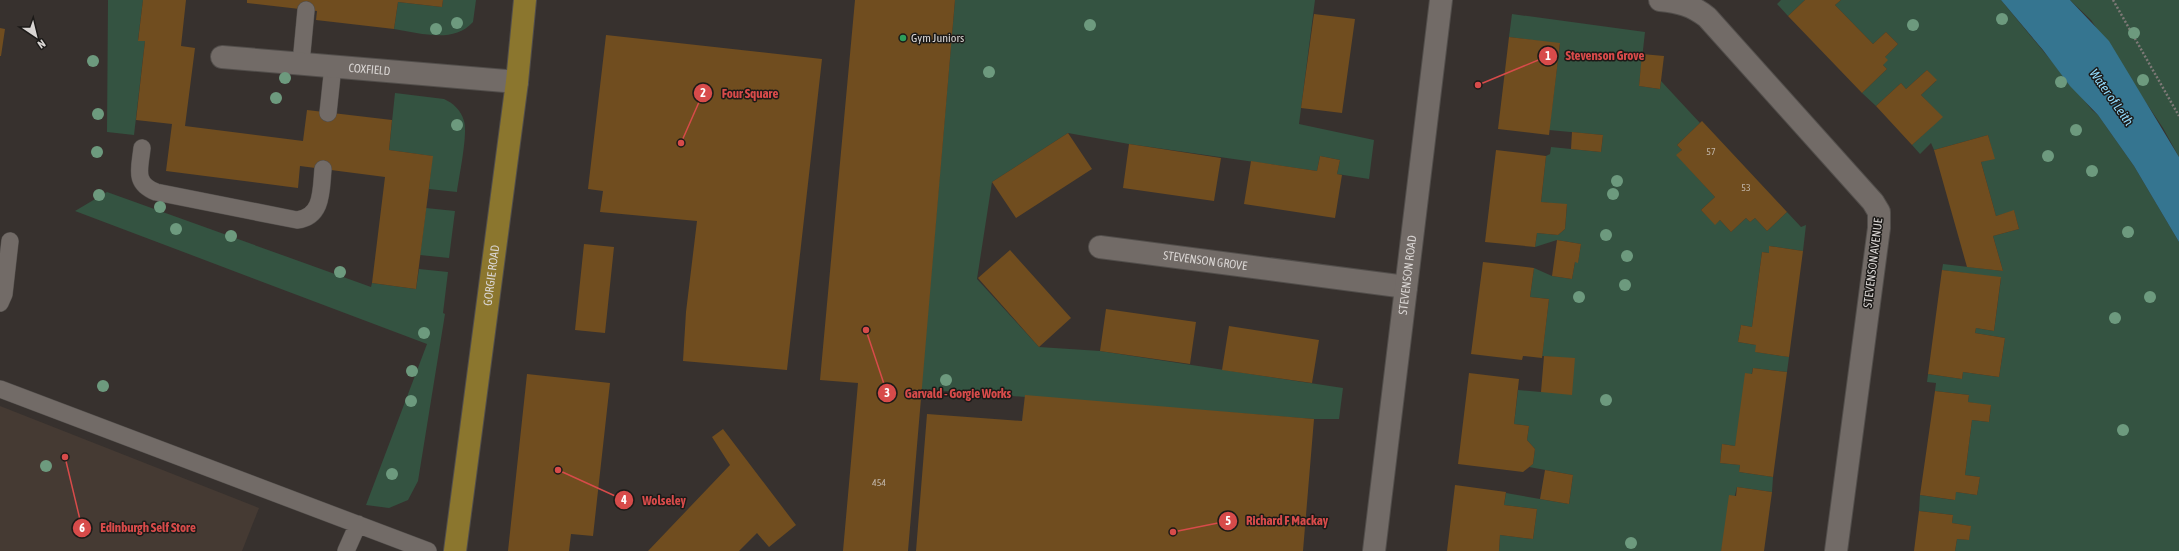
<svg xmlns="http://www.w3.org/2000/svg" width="2179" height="551" font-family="'Asap Condensed',sans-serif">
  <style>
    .built { fill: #453a33 }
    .green { fill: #345341 }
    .water { fill: #357590 }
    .building { fill: #704d1f }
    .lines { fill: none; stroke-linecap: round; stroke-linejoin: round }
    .service-casing { stroke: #524e4b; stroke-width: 18 }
    .minor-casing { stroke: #524e4b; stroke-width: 24 }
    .tertiary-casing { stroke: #524e4b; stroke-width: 24 }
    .primary-casing { stroke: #524e4b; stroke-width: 24 }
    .path { stroke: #7e7977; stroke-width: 2.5; stroke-dasharray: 2 2; stroke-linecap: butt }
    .service { stroke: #726b67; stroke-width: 17 }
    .minor { stroke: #726b67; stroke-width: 22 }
    .tertiary { stroke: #726b67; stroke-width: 22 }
    .primary { stroke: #8b762e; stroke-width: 22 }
    .tree { fill: #6d9a7e }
    .leisure-dot { fill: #2e9e5b; stroke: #1c1a18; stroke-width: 1.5 }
    .labels { text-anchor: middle; stroke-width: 3; stroke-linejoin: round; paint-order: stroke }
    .number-label { font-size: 10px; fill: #bfb3a6 }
    .poi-label { font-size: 12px; fill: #d9d5d3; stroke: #1c1a18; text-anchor: start }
    .street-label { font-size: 12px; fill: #d9d5d3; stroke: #1c1a18 }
    .water-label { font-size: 13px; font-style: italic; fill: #92dbfc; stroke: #1c1a18 }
    .leader { fill: none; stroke: #d74b4a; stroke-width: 1.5 }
    .callout-dot { fill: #d74b4a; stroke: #1c1a18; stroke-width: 1.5 }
    .mark-label { font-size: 12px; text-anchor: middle; font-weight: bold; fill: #fff }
    .callout-label { font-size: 13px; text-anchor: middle; font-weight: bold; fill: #d74b4a; stroke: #1c1a18; stroke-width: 3; stroke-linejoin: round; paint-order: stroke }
  </style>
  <rect width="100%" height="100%" fill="#37312e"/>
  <path class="built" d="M0,406L259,508L242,551H0Z"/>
  <path class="green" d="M108,0H143L138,40L145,41L134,135L107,132Z
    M443,0H476L473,22C453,44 421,33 394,29L398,2L442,7Z
    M955,0H1315L1299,124L1374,140L1369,179L1337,174L1340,160L1320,156L1317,171L1129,144L1068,133L992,182L977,279L1039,347L1100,351L1343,388L1339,419H1314L921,389Z
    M1781,0H1805L1788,16L1777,4Z
    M1841,0H2001L2092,110L2098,115L2134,166L2179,242V551H1955L1957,539L1969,540L1970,526L1952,523L1953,515L1919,511L1920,495L1954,500L1956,492L1977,495L1980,477L1965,475L1972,420L1989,422L1991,406L1968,402L1969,395L1935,391L1936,383L1927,382L1928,374L1962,379L1963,372L1999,377L2005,338L1975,333L1976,328L1994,331L2001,278L1942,270L1943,264L2003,271L1993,236L2019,229L2014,211L1996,216L1981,162L1994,158L1988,135L1934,150L1931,143L1920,154L1912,145L1942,117L1921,95L1936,81L1927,70L1906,89L1901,83L1876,106L1862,93L1887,69L1883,65L1885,57L1898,44L1886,32L1873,44L1835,5Z
    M2070,0H2179V157L2163,128L2091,20Z
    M1512,14L1645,32L1639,86L1660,89L1661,81L1700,123L1677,145L1682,150L1677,155L1715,197L1701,210L1715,224L1720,220L1731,232L1746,218L1750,222L1755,218L1767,231L1787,212L1801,227L1806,225L1803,251L1770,246L1769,253L1762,252L1752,327L1741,325L1738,342L1756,345V352L1789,357L1787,372L1753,368L1735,446L1722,444L1720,463L1740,465L1739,472L1773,477L1772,492L1737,487L1721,551H1499L1500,535L1533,539L1537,509L1504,505L1506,493L1569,504L1573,475L1529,467L1533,464L1535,449L1527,440L1529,426L1514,424L1518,390L1541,392L1575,359L1542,356L1549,299L1530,297L1534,268L1552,276L1572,279L1575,262H1578L1581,244L1557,240L1535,247L1537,233L1558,235L1565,229L1567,205L1541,202L1546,156L1550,154L1551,147L1601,152L1603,135L1549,130L1560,44L1509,37Z
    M395,93L444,99C453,103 461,110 464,121C468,135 459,176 457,192L429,189L432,156L389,150Z
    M107,192L371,287L372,283L416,289L419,269L448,272L443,313L445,314L418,481L408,500L389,508L366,505L427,344L75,211Z
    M426,208L455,211L449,258L420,255Z"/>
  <path class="water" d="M2001,0H2070L2109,41L2179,157V242L2134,166L2098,115L2070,86L2043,50Z"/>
  <path class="building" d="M143,0H186L181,46L195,48L185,126L303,141L307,110L392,120L389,150L433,156L416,289L372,283L385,177L300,166L298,188L166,171L172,124L136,120L145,41H138Z
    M247,0H443L442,7L398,2L394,29L316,20L317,11L247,3Z
    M855,0H955L908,551H843L858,383L820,380Z
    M1805,0H1841L1835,5L1873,44L1886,32L1898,44L1885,57L1888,60L1883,65L1887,69L1862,93L1788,16Z
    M1314,14L1355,19L1342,113L1301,108Z
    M0,28L5,29L1,56H0Z
    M606,35L822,59L787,370L683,361L686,312L697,221L600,212L603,191L588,189Z
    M1509,37L1560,43L1549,135L1498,129Z
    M1642,54L1664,56L1660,89L1639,86Z
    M1927,70L1937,80L1921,95L1943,117L1912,145L1876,106L1901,83L1906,89Z
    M1702,121L1787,212L1767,231L1755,218L1750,222L1746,218L1731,232L1720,220L1715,225L1701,210L1715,197L1676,155L1682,150L1677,145Z
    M1572,132L1603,135L1601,152L1571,149Z
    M1068,133L1092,169L1016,218L992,182Z
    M1988,135L1995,159L1981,162L1996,216L2014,210L2019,229L1993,236L2003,271L1967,267L1934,150Z
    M1129,144L1221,158L1214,201L1123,188Z
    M1496,150L1546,156L1541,202L1567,204L1565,229L1558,235L1537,233L1535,247L1485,242Z
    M1320,156L1340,160L1337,174L1342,175L1335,218L1244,204L1251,161L1317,171Z
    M1557,240L1581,244L1578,263L1575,262L1572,279L1552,276Z
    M584,244L614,247L605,333L575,330Z
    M1769,246L1803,251L1789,357L1755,352L1756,345L1738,342L1741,325L1752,327L1762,252L1769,253Z
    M1010,250L1071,318L1039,347L978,278Z
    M1483,262L1534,268L1530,297L1549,299L1542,358L1523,356L1522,360L1471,354Z
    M1942,270L2001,277L1994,331L1976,328L1975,333L2005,338L1999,377L1963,372L1962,379L1928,374Z
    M1106,309L1196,322L1190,364L1100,351Z
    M1229,326L1319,340L1312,383L1222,370Z
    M1544,356L1575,358L1572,395L1541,392Z
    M1753,368L1787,372L1773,477L1739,472L1740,465L1720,463L1722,444L1735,446L1745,373L1752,374Z
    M1469,373L1519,379L1514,424L1529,426L1527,440L1535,449L1533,464L1523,472L1458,464Z
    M527,374L610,383L593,536L571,534L569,551H508Z
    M1935,391L1969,395L1968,402L1991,405L1989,422L1972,420L1965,475L1980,477L1977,495L1956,492L1955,500L1920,495Z
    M1025,395L1314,419L1303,551H916L927,414L1022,421Z
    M723,429L796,525L769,547L757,533L739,551H648L730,465L712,437Z
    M1545,470L1573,475L1569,504L1540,499Z
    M1455,485L1506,492L1504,505L1537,509L1533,539L1500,535L1499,551H1447Z
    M1737,487L1772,492L1764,551H1721L1729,495L1736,496Z
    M1919,511L1953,515L1952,523L1971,526L1969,540L1957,539L1955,551H1914Z"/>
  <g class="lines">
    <defs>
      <path id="service" d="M301,63L306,10
        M328,113L333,66
        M142,148C140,168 133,183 156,192L297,220C323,217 321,190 323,169
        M0,303L4,294L10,241
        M0,389L428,551
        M346,551L358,524"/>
      <g id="minor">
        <path d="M1660,0C1679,2 1692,5 1707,17L1873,202L1879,212V228L1836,551"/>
        <path id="s1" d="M222,57L517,82"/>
        <path id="s2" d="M1100,247L1406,287"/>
      </g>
      <g id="tertiary">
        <path id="s3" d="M1374,551L1441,0"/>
      </g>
      <g id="primary">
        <path id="s4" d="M455,551L517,82L525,0"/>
      </g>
    </defs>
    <use href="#service" class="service-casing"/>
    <use href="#minor" class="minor-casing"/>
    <use href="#tertiary" class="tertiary-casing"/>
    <use href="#primary" class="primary-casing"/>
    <path class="path" d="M2113,0L2179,116"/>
    <use href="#service" class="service"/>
    <use href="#minor" class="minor"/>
    <use href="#tertiary" class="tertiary"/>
    <use href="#primary" class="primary"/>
  </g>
  <g class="tree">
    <circle cx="2002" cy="19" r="6"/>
    <circle cx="457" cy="23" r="6"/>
    <circle cx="1090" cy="25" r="6"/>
    <circle cx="1913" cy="25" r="6"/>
    <circle cx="436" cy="29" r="6"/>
    <circle cx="2134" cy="33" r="6"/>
    <circle cx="93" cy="61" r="6"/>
    <circle cx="989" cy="72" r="6"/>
    <circle cx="285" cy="78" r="6"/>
    <circle cx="2143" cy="80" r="6"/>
    <circle cx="2061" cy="82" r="6"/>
    <circle cx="276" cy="98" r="6"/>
    <circle cx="98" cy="114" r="6"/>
    <circle cx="457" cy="125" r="6"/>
    <circle cx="2076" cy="130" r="6"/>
    <circle cx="97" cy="152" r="6"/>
    <circle cx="2048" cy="156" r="6"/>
    <circle cx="2092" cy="171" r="6"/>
    <circle cx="1617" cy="181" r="6"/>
    <circle cx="1613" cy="194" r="6"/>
    <circle cx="99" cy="195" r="6"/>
    <circle cx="160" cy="207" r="6"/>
    <circle cx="176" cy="229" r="6"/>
    <circle cx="2128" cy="232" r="6"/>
    <circle cx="1606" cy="235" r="6"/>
    <circle cx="231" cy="236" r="6"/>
    <circle cx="1627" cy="256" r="6"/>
    <circle cx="340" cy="272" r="6"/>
    <circle cx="1625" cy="285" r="6"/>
    <circle cx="1579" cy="297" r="6"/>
    <circle cx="2150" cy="297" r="6"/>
    <circle cx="2115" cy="318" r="6"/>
    <circle cx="424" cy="333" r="6"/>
    <circle cx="412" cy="371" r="6"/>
    <circle cx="946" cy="380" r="6"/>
    <circle cx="103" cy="386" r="6"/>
    <circle cx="1606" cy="400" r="6"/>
    <circle cx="411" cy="401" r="6"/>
    <circle cx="2123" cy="430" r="6"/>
    <circle cx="46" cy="466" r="6"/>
    <circle cx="392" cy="474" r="6"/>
    <circle cx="1631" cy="543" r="6"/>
  </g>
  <circle class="leisure-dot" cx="903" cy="38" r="4"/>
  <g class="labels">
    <g class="number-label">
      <text x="1711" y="155">57</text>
      <text x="1746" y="191">53</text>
      <text x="879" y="486">454</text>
    </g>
    <g class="poi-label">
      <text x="911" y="42">Gym Juniors</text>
    </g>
    <g class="street-label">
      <text dy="4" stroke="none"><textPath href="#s1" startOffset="148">COXFIELD</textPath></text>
      <text dy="4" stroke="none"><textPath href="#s2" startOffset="106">STEVENSON GROVE</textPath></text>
      <text transform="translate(1873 263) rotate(-83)" y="4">STEVENSON AVENUE</text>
      <text dy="4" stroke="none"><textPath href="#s3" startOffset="278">STEVENSON ROAD</textPath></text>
      <text dy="4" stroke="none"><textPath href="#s4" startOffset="278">GORGIE ROAD</textPath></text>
    </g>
    <g class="water-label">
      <text transform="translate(2112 97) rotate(55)" y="5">Water of Leith</text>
    </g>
  </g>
  <path class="leader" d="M1478 85L1548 56M681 143L703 93M866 330L887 393M558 470L624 500M1173 532L1228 521M65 457L82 528"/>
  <g class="callout-dot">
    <circle cx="1478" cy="85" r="4"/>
    <circle cx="681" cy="143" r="4"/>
    <circle cx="866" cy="330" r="4"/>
    <circle cx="558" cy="470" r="4"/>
    <circle cx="1173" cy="532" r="4"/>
    <circle cx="65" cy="457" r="4"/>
    <circle cx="1548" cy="56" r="10"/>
    <circle cx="703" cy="93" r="10"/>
    <circle cx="887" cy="393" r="10"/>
    <circle cx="624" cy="500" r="10"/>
    <circle cx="1228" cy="521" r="10"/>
    <circle cx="82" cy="528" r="10"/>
  </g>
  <g class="mark-label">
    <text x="1548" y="60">1</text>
    <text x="703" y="97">2</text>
    <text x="887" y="397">3</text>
    <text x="624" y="504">4</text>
    <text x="1228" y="525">5</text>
    <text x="82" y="532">6</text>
  </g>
  <g class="callout-label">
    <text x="1605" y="60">Stevenson Grove</text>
    <text x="750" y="98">Four Square</text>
    <text x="958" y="398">Garvald - Gorgie Works</text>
    <text x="664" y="505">Wolseley</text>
    <text x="1287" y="525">Richard F Mackay</text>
    <text x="148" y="532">Edinburgh Self Store</text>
  </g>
  <g transform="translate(36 36) rotate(145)" stroke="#1c1a18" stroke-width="3" paint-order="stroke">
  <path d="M0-3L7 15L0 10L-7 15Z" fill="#d9d5d3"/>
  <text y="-6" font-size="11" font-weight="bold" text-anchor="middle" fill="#d9d5d3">N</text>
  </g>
</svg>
